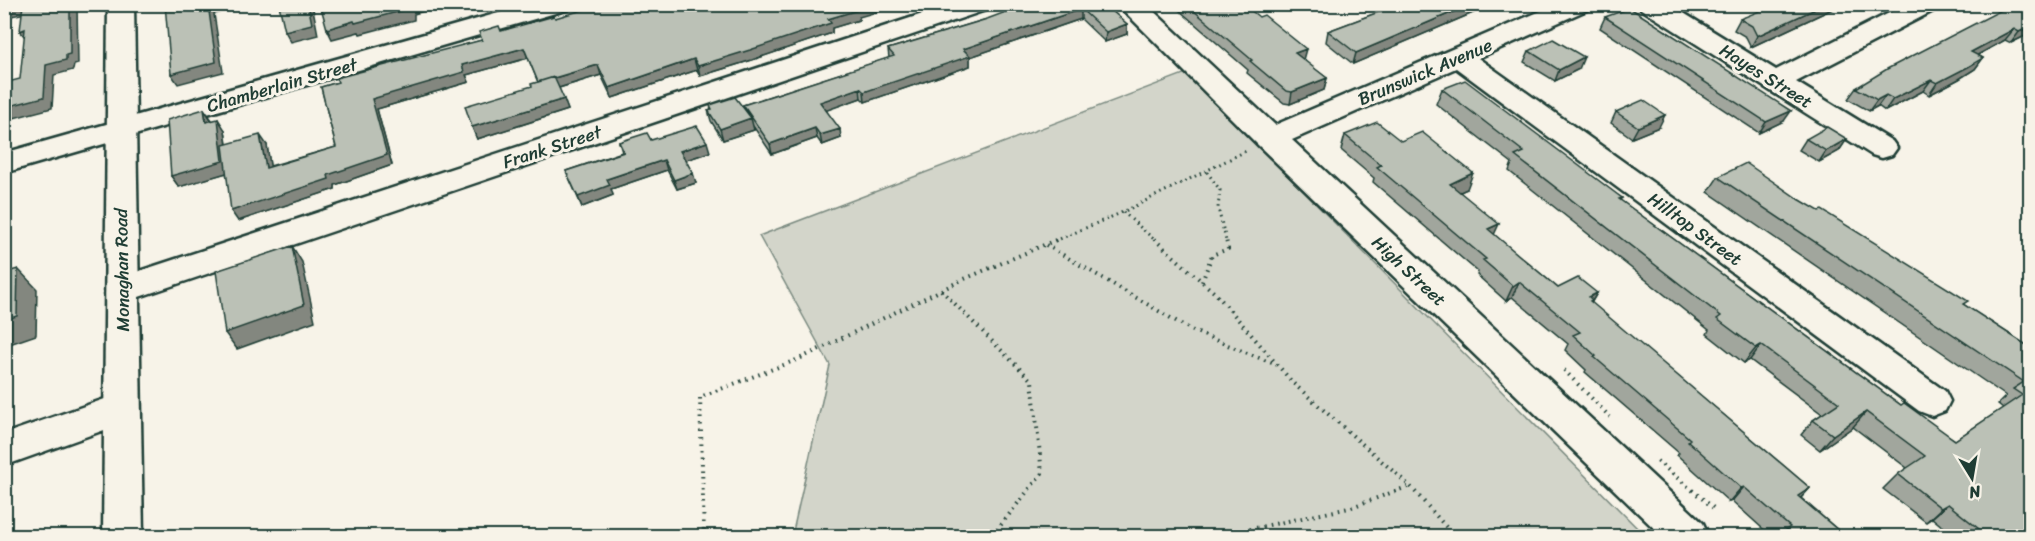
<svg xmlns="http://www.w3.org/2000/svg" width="2035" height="541" font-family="Sriracha,sans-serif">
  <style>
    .green { fill: #d3d5ca; stroke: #79897f; stroke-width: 1.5 }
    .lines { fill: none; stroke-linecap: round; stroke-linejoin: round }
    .minor-casing { stroke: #1f3d34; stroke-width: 5 }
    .major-casing { stroke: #1f3d34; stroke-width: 5 }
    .path-far1 { stroke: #1f3d34; stroke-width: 3; stroke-dasharray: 1.5 4; stroke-linecap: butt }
    .path { stroke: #1f3d34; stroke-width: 4; stroke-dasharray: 1.5 5; stroke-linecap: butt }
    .minor { fill: #f7f3e8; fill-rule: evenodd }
    .major { fill: #f7f3e8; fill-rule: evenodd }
    .wall { fill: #a1a69d; stroke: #1f3d34; stroke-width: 1.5 }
    .shaded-wall { fill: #83877f; stroke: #1f3d34; stroke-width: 1.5 }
    .building { fill: #bbc1b6; stroke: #1f3d34; stroke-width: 1.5 }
    .labels { text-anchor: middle; stroke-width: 6; stroke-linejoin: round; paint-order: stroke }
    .street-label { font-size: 18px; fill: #1f3d34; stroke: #f7f3e8 }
  </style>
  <rect width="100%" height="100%" fill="#f7f3e8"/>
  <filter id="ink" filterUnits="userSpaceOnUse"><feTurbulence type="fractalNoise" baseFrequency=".0167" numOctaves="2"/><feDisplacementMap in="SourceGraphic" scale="12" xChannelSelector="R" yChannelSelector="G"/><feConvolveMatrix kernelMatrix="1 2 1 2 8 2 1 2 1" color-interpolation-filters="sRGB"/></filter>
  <g filter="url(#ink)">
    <path class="green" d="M1186,73L1645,536H792L830,365L759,236Z"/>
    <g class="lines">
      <defs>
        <path id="minor" d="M530,4H573L569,9L4,173V153Z
          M953,4H993L989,9L136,298L124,301L112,298L107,289L112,280Z
          M1117,4H1146L1275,125L1557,4H1593L1589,9L1478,58L1945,391L1950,401L1945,411L1932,416L1919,411L1456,68L1292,140L1703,523L1709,536H1662L1259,146Z
          M1637,4H1669L1776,70L1907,4H1941L1937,9L1796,82L1892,141L1897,148L1892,155L1882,158L1872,155L1641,9Z
          M122,393L135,397L140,408L135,419L4,466V434Z"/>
        <path id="major" d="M108,4H134L143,536H103Z"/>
      </defs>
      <use href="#minor" class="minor-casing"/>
      <use href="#major" class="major-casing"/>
      <path class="path-far1" d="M1207,172L1220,190L1218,208L1226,241
        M1123,212L1156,241
        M1055,241L1123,212L1248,150"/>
      <path class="path" d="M1154,239L1216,294L1294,384L1410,486L1454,536
        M1046,245L1193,331L1277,365
        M1202,282L1212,255L1228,249L1226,239
        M941,290L1032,381L1042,473L992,536
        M1564,370L1610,417
        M1657,461L1716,510
        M994,535L1006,536
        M704,536L700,397L799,359L962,280L1058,239
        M1218,536L1349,508L1410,486"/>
      <use href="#minor" class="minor"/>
      <use href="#major" class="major"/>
    </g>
    <path class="wall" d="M1104,4L1127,24V34L1105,42L1081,19L970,57V66L865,102L861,98L826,110L841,138L822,145L817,138L772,154L753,126L754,130L723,140L711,121L708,110L711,109L710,105L744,109L743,105L889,58L888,49L987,19Z
      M1172,4H1243L1303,60L1327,78L1324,90L1290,104L1284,103L1247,73L1248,70Z
      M1400,4H1494L1353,64L1326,42L1328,31Z
      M1782,4H1843L1751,47L1746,37L1734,30L1740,19L1773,9Z
      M2031,4V33L2011,43L2005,40L1978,55L1983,58L1975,69L1959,79L1929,95L1923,91L1885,111L1878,106L1869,111L1848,99L1856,88Z
      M859,17V20L832,28V33L752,60L700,76L697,70L612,98L601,75L559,88L568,110L477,139L472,127L538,82L528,58L466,75L469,82L377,109L392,165L335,185V189L238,221L226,173L179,187L171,176L204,109L212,120L225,130L227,144L267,145L270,166L336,147L321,87L482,40L501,31L555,18Z
      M1605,17L1784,121L1759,133L1600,28Z
      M1529,51L1579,69L1555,81L1524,62Z
      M1442,89L1622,198L1620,200L1901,405L1955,440L2003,408L1998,404L2006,396L1708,192L1718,177L1797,198L2031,348V537H1955L1932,518L1926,522L1883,489L1898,474L1907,468L1853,427L1820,450L1801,435L1813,420L1822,414L1750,360L1744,363L1707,334L1709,330L1509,171L1512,163L1436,104Z
      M1616,112L1659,127L1632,138L1611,123Z
      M1345,135L1401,141L1467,189L1460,192L1494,235L1558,288L1597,293L1591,303L1810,488L1801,498L1846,537H1772L1732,501L1729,502L1677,455L1679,453L1585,372L1586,370L1565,350L1568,344L1512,297L1506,301L1477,275L1478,272L1373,182L1374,178L1341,150Z
      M1806,139H1847L1839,151L1819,162L1799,150Z
      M619,142L710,152L686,160L696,183L677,189L667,170L611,189L613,195L582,207L566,171L622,152Z"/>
    <path class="shaded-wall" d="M26,4V13L7,17L4,14V5Z
      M70,4H77L78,64L74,65L73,70L54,75L52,108L14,118L6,107L46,65Z
      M208,4H224L225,11L214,14L223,72L178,84L171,74Z
      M308,4H310L313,9L318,35L291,42L285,31Z
      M409,4H448L414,14V20L360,34L359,32L332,39L327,29Z
      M868,4H904L859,17V20L832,28V33L752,60L700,76L698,66L828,19L857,8Z
      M1472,4H1494L1353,64L1356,53Z
      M1826,4H1843L1751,47L1757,36Z
      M1081,9V19L970,57V66L865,102L864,92L963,49Z
      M1127,24V34L1105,42L1106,32Z
      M2031,26V33L2011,43L2019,32Z
      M25,29L28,41L20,31Z
      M2014,29L2005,40L1963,63L1971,52Z
      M524,48L528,58L466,75L469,82L377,109L392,165L335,185V189L238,221L231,211L328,175L372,99L462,65Z
      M1306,49L1303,60L1295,53Z
      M1584,57L1579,69L1555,81L1559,70Z
      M1983,58L1975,69L1959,79L1929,95L1937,83Z
      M694,59L697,70L612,98L609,88Z
      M598,65L601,75L542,93L538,83Z
      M1327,78L1324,90L1290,104L1292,92Z
      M1931,80L1923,91L1885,111L1893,99Z
      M860,88L861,98L822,112L820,102Z
      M1886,95L1878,106L1869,111L1877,100Z
      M564,99L568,110L477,139L472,127Z
      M4,107L7,110L4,129Z
      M204,109L212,121L206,122Z
      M1791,111L1784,121L1759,133L1766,122Z
      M1665,115L1659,127L1632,138L1638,127Z
      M751,118L754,130L723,140L720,129Z
      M218,119L225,130L230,172L179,187L171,176Z
      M815,128L817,138L772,154L770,144Z
      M840,129L841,138L822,145L820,135Z
      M260,135L267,145L272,178L266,168Z
      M1847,139L1839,151L1819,162L1826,151Z
      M707,142L710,152L683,161L680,151Z
      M664,160L667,170L611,189L613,195L582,207L578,197L607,179Z
      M693,173L696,183L677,189L674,180Z
      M1473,173L1467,189L1444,199L1450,184Z
      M1499,224L1492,239L1488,229Z
      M292,246L302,262L315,321L237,349L225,333Z
      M18,269L37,289L36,335L4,346V320Z
      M1519,282L1512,297L1506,301L1513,286Z
      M1597,293L1588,308L1589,297Z
      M1761,345L1750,360L1744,363L1756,348Z
      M1866,412L1853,427L1820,450L1833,435Z
      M1744,487L1732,501L1729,502L1741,488Z
      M1810,488L1796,503L1798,496Z
      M1948,504L1932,518L1926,522L1941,508Z"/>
    <path class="building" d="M23,4H70V54L66,55V60L46,65L44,97L6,107L8,82L20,79L25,29L20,31Z
      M165,4H208L216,62L171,74Z
      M308,4L312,24L285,31L279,5Z
      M320,4H409V9L355,23L354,21L327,29Z
      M603,4H868L857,8L858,10L828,19L831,23L750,50L698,66L694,59L609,88L598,65L554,78V77L538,82L524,48L462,65L464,72L372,99L387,155L328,175L329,179L231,211L223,145L260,135L266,168L336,147L321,87L338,82L336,78L482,40L479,32L499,26L501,31L554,16L555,18Z
      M1027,4H1104L1127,24L1106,32L1081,9L963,49L970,56L864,92L860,88L820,102L840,129L820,135L815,128L770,144L743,105L894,56L888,49L987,19Z
      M1186,4H1243L1259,17L1264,15L1306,49L1295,53L1327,78L1292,92L1286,91L1250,61L1252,60Z
      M1400,4H1472L1356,53L1328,31Z
      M1782,4H1826L1757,36L1752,26L1740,19L1769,7L1773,9Z
      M2013,4H2031V26L2019,32L2014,29L1971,52L1983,58L1968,67L1937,83L1931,80L1893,99L1886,95L1877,100L1856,88L1887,69Z
      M1630,8L1791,111L1766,122L1605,17Z
      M1553,39L1584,57L1559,70L1529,51Z
      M554,77L564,99L472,127L465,106L532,86L531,84Z
      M1465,80L1622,198L1619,199L1901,405L1904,403L1955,440L2022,395L2013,389L2024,382L1718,177L1746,163L1797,198L1819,211L1822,210L1968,301L1963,304L2031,348V537H1989L1948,504L1941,508L1898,474L1925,456L1866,412L1833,435L1813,420L1839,403L1761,345L1756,348L1717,319L1721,316L1515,156L1524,152L1442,89Z
      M735,97L751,118L720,129L708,110L712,109L710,105Z
      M1643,100L1665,115L1638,127L1616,112Z
      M204,109L206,122L218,119L223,161L171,176L167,120Z
      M1377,122L1401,141L1422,132L1473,173L1450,184L1499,224L1488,229L1558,288L1578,278L1597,293L1589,297L1592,300L1590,301L1810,488L1798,496L1846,537H1793L1786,530L1790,527L1744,487L1741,488L1688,441L1690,439L1594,357L1596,356L1573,335L1580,332L1519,282L1513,286L1483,260L1486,259L1377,167L1381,165L1345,135Z
      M697,126L707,142L680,151L693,173L674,180L664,160L607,179L610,185L578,197L566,171L624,152L619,142L625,140L647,133L651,140Z
      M1827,127L1847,139L1826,151L1806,139Z
      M292,246L304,305L225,333L216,271Z
      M18,269L17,316L4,320V273Z"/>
  </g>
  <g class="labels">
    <g class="street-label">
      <text transform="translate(1425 72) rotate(-23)" y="6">Brunswick Avenue</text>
      <text transform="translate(1766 76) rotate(32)" y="6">Hayes Street</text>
      <text transform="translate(282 85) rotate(-16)" y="6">Chamberlain Street</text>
      <text transform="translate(552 147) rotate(-18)" y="6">Frank Street</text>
      <text transform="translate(1695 229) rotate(36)" y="6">Hilltop Street</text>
      <text transform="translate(122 270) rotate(-91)" y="6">Monaghan Road</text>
      <text transform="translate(1409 271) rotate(43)" y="6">High Street</text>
    </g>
  </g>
  <rect width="2035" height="541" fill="none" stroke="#f7f3e8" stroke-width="24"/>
  <rect x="12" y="12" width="2011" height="517" fill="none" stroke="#1f3d34" stroke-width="2" filter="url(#ink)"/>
  <g transform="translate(1972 478) rotate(169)" stroke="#f7f3e8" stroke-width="4.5" paint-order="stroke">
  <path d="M0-4.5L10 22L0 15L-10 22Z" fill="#1f3d34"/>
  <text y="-9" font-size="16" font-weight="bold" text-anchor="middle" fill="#1f3d34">N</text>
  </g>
</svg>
